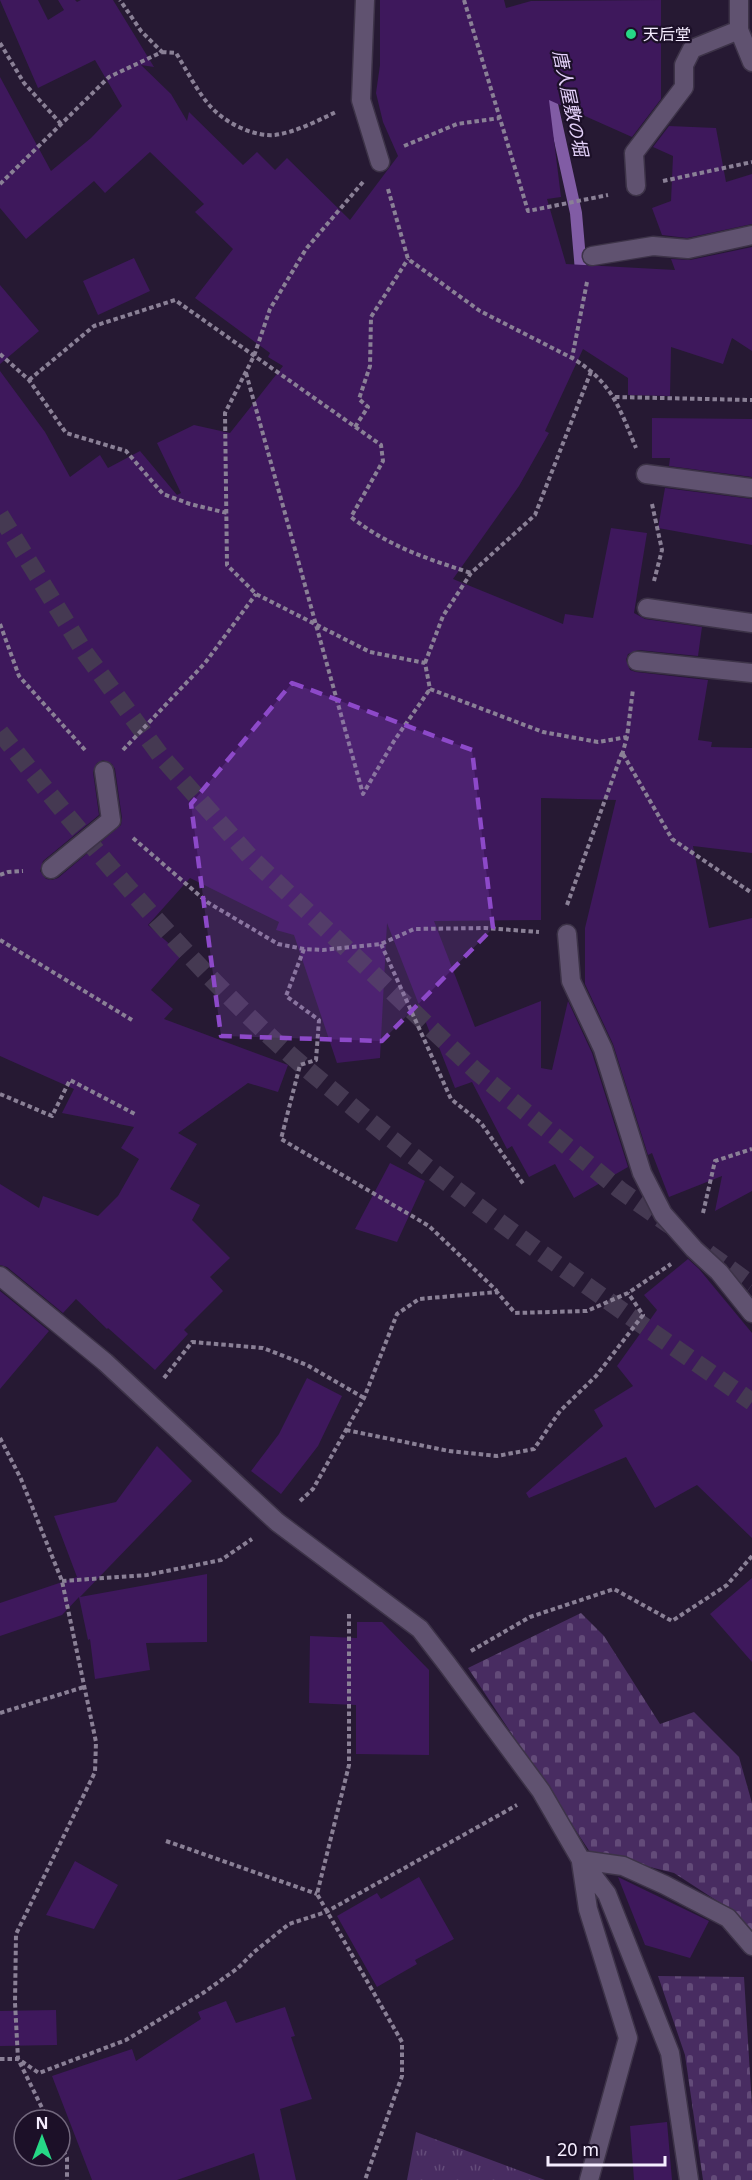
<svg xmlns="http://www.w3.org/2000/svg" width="752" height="2180" font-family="'Noto Sans','Noto Sans JP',sans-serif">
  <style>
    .grass { fill: url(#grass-tufts) }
    .cemetery { fill: url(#cemetery-stones) }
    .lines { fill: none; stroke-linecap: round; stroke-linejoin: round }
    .stream { stroke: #815ca5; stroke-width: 12 }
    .building { fill: #3e185c; fill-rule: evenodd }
    .highway-tunnel { stroke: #453952; stroke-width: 18; stroke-dasharray: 18 9; stroke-linecap: butt }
    .minor-casing { stroke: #3d3348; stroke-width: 21 }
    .path { stroke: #8a8096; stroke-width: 4; stroke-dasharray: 4.5 3; stroke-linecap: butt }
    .minor { stroke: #605270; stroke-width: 18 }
    .marked { fill: #8d49c9; fill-opacity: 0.2; stroke: #8d49c9; stroke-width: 4.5; stroke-dasharray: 12 8; stroke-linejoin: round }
    .poi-dot { fill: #26d886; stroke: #1c1028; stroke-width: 2 }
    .labels { text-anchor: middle; stroke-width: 4.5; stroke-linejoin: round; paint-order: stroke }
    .poi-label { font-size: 16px; fill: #f5edff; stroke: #1c1028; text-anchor: start }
    .water-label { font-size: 18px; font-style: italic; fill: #e5d2fb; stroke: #1c1028 }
  </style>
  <defs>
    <pattern id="grass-tufts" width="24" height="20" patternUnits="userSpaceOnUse" patternTransform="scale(1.5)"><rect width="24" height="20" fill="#482c61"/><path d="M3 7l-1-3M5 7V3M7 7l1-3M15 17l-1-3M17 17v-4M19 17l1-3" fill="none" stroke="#634b79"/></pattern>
    <pattern id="cemetery-stones" width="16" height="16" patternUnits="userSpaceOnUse" patternTransform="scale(1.5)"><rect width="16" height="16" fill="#482c61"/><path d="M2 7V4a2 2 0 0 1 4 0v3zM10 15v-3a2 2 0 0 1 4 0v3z" fill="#634b79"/></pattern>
  </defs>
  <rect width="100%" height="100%" fill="#261933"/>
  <path class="grass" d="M416,2132L545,2180H407Z"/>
  <path class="cemetery" d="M581,1613L604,1636L660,1724L694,1712L739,1757L752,1803V1931L728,1908L674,1873L590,1852L468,1668Z
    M658,1976L744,1977L752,2106V2180H703L685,2055Z"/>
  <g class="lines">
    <path class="stream" d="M548,86L576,213L581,271"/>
  </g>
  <path class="building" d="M0,0H38L48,20L64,10L58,0H75L77,2L81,0H113L154,67L141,65L171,94L187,121L189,112L243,165L257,152L275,170L287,158L350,220L398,156L383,122L376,93L380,65V0H504L506,8L531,1L661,0V99L632,137L549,100L561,197L547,199L566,264L675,270L671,259L690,260L752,247V351L732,338L723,364L671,347L670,396L628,395V378L583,349L545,431L549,433L519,486L453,579L563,624L565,614L593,618L611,528L647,533L634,613L645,619L702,627L698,656L638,650L628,654L626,660L630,670L636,672L708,680L698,740L712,742L711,747L752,748V853L693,846L709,928L752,918V1191L715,1211L722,1176L669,1197L652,1153L648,1155L613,1044L585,984V928L616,800L541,798V920L434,921L475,1027L541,1001V1068L552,1070L568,1001L592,1053L628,1167L574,1198L555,1164L529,1177L512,1146L507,1149L472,1082L455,1088L433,1032L430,1033L387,923L380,1058L337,1063L294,935L276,930L279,922L190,878L148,925L182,955L151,990L173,1009L164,1019L288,1065L278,1092L248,1083L178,1133L197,1144L170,1189L200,1205L192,1220L230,1258L210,1277L223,1291L184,1330L188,1334L155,1370L108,1328L107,1329L76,1299L63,1313L7,1267L0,1265V1184L39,1208L43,1196L98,1216L118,1196L139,1159L121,1148L134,1127L62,1113L74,1089L0,1056V371L45,432L70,477L100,455L108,468L140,451L177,495L181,493L157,443L194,425L230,433L283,366L268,357L270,353L195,298L233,249L195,212L204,204L150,152L105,193L94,181L26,239L0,208V77L51,171L91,138L122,106L95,60L38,88ZM103,760L112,764L115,769L122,818L121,825L58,878L52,880L46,879L40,871L43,861L99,815L93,772L97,763Z
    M669,126L716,128L726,182L752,174V224L687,238L662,235L652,208L671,201L673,156L653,147Z
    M134,258L150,291L98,315L83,281Z
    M0,285L39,331L0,364Z
    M652,418L752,419V477L669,466L670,458H652Z
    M665,488L752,499V545L658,528Z
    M390,1163L425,1181L397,1242L355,1229Z
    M688,1259L699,1269L752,1333V1538L697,1485L655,1508L626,1457L529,1498L526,1493L603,1426L594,1410L633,1386L617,1366L657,1310L644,1295Z
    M0,1291L49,1331L0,1389Z
    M307,1378L342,1396L318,1446L281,1494L251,1471L279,1434Z
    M157,1446L192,1481L80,1597L207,1574V1642L146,1643L150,1670L95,1679L90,1639L88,1640L79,1597L62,1615L0,1636V1603L77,1577L54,1516L116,1502Z
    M752,1578V1662L710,1614Z
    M357,1622H382L429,1670V1755L356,1754V1705L309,1703L310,1636L357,1638Z
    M75,1861L118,1885L94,1929L46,1915Z
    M419,1877L454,1939L415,1960L417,1964L377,1987L337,1916L377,1893L381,1899Z
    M618,1877L709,1921L690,1958L645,1945Z
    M226,2001L236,2023L285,2007L295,2036L291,2037L312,2099L280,2109L296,2180H260L254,2153L177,2180H92L52,2076L132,2049L136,2061L201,2019L198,2012Z
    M56,2010L57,2045L0,2046V2011Z
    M667,2122L672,2180H634L630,2126Z"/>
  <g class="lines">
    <path class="highway-tunnel" d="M0,515L85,653L160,755L252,859L476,1071L620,1190L671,1226
      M0,732C86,841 175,948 277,1043C302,1066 329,1087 355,1109C481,1214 617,1307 752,1402
      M708,1253L752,1285"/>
    <defs>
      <path id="minor" d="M365,0L361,100L380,162
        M739,0V30L752,62
        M636,186L634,153L684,87V65L692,49L739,30
        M592,256L653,246L688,249L752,235
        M646,474L752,488
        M647,608L752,623
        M637,661L752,673
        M51,869L111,820L104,771
        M567,934L571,981L603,1049L642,1173L663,1214L694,1249L719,1272L752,1313
        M0,1276L105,1362L277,1522L420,1629L447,1664L541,1791L581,1860L607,1894L670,2053L689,2180
        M581,1860L623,1866L665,1885L728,1918L752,1946
        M581,1862L588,1909L628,2038L589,2180"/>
    </defs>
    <use href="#minor" class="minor-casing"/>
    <path class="path" d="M464,0L528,211L608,195
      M0,43L24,83L61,124
      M162,52L176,53C186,69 199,95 212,108C226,123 254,137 275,135C296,132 317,121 336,112
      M404,146L457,124L500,118
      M663,181L752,162
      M363,182L306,249L270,309L254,356L225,413L227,565L256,594L370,652L425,663L430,689L543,732L598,742L627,737
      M0,184L109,77L162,52L141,31L120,0
      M388,189L408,259L480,311L572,358
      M587,282L572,358C612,382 619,407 636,448
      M0,354L29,380L66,433L126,451L163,494L190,504L227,513
      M246,373L363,794L394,741L430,689
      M29,380L94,326L175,300L381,445L383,461L351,517C390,547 425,558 471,573
      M615,397L752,400
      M355,427L368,407L359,399L370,366L371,317L408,259
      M652,504L662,550L654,581
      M0,624L19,676L85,750
      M425,663L443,616L471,573L535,515L592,369
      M123,750L205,663L256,594
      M623,754L672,839L752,893
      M622,755L627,737L633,689
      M133,838L207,902L278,944L304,949L323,950L381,944L414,929L485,928L539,932
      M0,875L8,872L23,871
      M567,905L622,753
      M0,940L132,1020
      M381,944L451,1099L481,1123L524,1185
      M304,949L286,996L319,1020L316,1060L300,1065L281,1139L429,1226L497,1291
      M0,1094L52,1116L70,1080L135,1114
      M703,1213L715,1161L752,1149
      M164,1378L192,1342L263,1348L307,1365L364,1398
      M346,1430L449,1451L497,1456L534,1449L560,1411L596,1376L643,1315L628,1293
      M0,1438L21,1479L62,1581L96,1742L95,1772L16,1934L15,2003L18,2059L48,2120
      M300,1501L313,1489L364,1398L397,1314L419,1299L497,1292L515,1313L587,1311L628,1293L671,1264
      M62,1581L147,1575L221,1560L252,1539
      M349,1614V1765L317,1894L402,2042V2076L365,2180
      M471,1651L530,1617L614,1589L672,1621L727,1585L752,1556
      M0,1713L84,1687
      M166,1841L317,1894
      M0,2059H18L39,2073L126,2040L203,1993L238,1968L254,1952L289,1924L326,1912L517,1805
      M60,2144L67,2158V2180"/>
    <use href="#minor" class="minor"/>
  </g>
  <path class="marked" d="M292,683L472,750L493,928L382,1041L221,1036L191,804Z"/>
  <circle class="poi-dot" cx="631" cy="34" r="6"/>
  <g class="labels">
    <g class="poi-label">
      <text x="643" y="40">天后堂</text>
    </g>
    <g class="water-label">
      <text transform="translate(570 103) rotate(78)" y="6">唐人屋敷の堀</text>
    </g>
  </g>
  <g transform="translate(42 2138)"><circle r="28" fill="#1c1028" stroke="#73687e" stroke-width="1.5"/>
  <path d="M0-4.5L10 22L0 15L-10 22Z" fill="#26d886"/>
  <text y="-9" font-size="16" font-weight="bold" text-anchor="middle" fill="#f5edff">N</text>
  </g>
  <path d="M548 2156v9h117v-9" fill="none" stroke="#f5edff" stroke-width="3"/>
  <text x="557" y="2156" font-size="18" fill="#f5edff" stroke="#1c1028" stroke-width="4.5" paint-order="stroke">20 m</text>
</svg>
